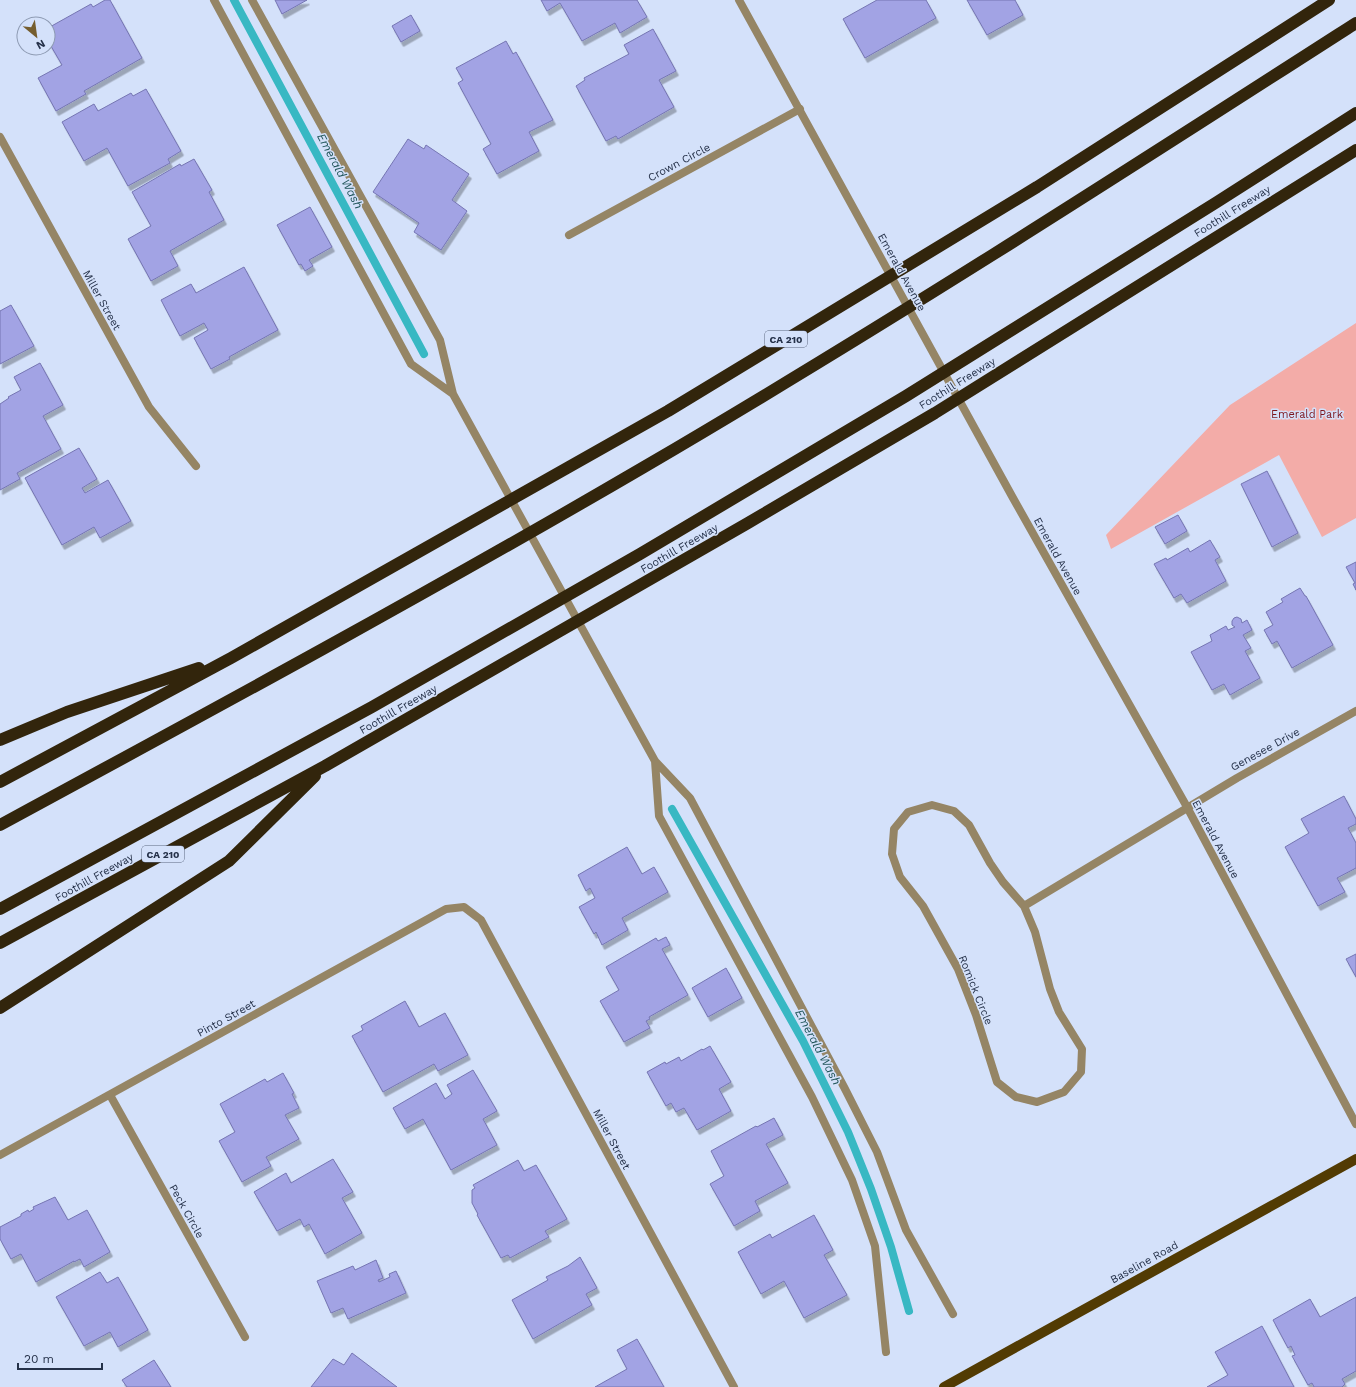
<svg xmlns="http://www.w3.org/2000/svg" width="1356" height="1387" font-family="'Work Sans',sans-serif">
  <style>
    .green { fill: #f3aca8 }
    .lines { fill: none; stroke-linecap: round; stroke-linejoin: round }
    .stream { stroke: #38b8c3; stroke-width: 8 }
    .building { fill: #a2a3e4; stroke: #7575b2; filter: url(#shadow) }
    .service { stroke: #958565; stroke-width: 8 }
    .minor { stroke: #958565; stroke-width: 8 }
    .tertiary { stroke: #958565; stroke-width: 8 }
    .primary { stroke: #523b03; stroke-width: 10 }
    .motorway { stroke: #32250c; stroke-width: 12 }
    .labels { text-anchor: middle; stroke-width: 3; stroke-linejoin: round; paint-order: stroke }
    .shield { fill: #d4e1fa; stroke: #5a667e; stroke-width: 1 }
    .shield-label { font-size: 10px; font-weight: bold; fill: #253149 }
    .street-label { font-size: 11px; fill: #253149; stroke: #d4e1fa }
    .park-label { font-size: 11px; fill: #7e151d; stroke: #d4e1fa }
    .water-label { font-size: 12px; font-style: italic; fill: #21555a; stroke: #d4e1fa }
  </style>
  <defs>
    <filter id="shadow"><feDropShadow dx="2.5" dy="4.5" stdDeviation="0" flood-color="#0004"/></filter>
  </defs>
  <rect width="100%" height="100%" fill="#d4e1fa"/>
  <path class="green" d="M1356,323V518L1322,537L1279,455L1111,549L1106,535L1230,405Z"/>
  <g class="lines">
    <path class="stream" d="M234,0L424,354
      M672,809L803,1041L848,1132L871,1189L891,1247L909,1311"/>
  </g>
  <path class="building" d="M105,0H110L142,58L84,91L86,94L56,111L38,78L62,65L48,41V28L91,4L93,7Z
    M275,0H307L282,14Z
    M541,0H637L647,17L620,33L615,23L582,41L560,3L547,11Z
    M877,0H926L936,18L865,58L843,19Z
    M967,0H1015L1023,15L987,35Z
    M411,15L420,31L401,42L392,26Z
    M653,29L676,71L659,80L674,107L618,139L616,136L606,141L576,86L585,80L584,78L629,54L624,45Z
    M506,41L513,54L516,52L553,120L529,132L539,151L497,174L483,149L491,144L458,83L463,80L456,68Z
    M146,89L181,151L168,159L170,163L128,186L107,148L84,161L62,122L94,104L98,111L131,93L133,96Z
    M408,139L424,149L426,145L469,174L452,200L467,211L441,250L414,232L419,223L373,192Z
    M194,159L212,190L209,192L224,220L170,251L178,266L151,281L128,239L151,226L132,192L180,164L181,166Z
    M310,207L332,247L309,260L313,266L305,271L301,264L299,265L277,225Z
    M244,267L278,330L229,357L230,359L211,369L194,338L208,330L204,323L180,336L161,300L191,284L196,293Z
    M11,305L34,346L0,364V311Z
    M40,363L63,405L43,416L61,449L17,473L20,479L0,490V404L9,398L8,397L21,390L14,377Z
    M79,448L97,479L82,488L85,493L108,480L131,521L100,538L94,527L62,545L25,478Z
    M1267,471L1298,533L1272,547L1241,484Z
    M1178,515L1187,531L1165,544L1155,527Z
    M1210,540L1220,557L1215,560L1226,581L1187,603L1181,594L1174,598L1154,564L1166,558L1167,560L1188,548L1190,552Z
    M1356,562V590L1353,584L1355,583L1346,567Z
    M1300,588L1305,596H1306L1333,645L1292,668L1277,641L1272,644L1264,630L1273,625L1266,612L1283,602L1281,599Z
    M1237,617L1241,619L1242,623L1247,620L1252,630L1243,635L1251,648L1245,651L1260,678L1230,695L1224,684L1212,690L1191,652L1212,641L1210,635L1226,626L1228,630L1235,627L1232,625V621L1234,618Z
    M1344,796L1356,819V824L1348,828L1356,843V868L1337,878L1345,892L1318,906L1285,847L1309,833L1301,819Z
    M627,847L642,874L654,867L668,892L622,918L628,930L602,945L596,932L594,934L579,907L595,898L590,888L586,891L578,875Z
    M666,937L670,945L662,949L688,995L649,1017L650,1019L646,1021L650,1028L624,1042L600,1001L619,990L606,967L656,938L658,941Z
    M1356,954V977L1346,959Z
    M726,968L742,998L708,1017L692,988Z
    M405,1001L419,1027L445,1013L468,1055L438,1071L434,1064L383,1092L352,1036L363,1030L361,1026Z
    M710,1046L731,1082L719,1089L731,1111L697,1130L684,1108L676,1112L671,1103L666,1106L647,1072L665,1062L666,1064L679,1057L681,1061L702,1049L703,1050Z
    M473,1070L497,1111L483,1119L497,1145L451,1170L423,1119L405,1129L393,1108L436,1083L445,1099L452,1094L447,1085Z
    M283,1073L294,1093L292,1094L299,1108L285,1115L299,1139L266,1157L271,1166L242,1182L219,1141L235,1132L220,1104L265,1079L267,1082Z
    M774,1118L783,1135L766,1144L788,1183L755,1201L760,1211L734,1226L710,1184L724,1176L711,1151L756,1126L757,1127Z
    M333,1159L353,1192L342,1198L362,1233L325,1254L309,1224L304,1227L300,1219L277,1231L254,1192L286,1173L291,1183Z
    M518,1160L524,1171L536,1165L567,1219L545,1231L549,1237L510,1258L508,1255L501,1258L477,1215L478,1214L472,1203V1190L475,1188L473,1185Z
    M55,1197L68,1220L87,1210L110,1252L84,1267L80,1259L74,1262V1261L36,1282L21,1254L11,1259L0,1239V1227L21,1216V1214L28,1210L29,1212L34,1209L33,1207Z
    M814,1215L833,1250L824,1255L847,1295L804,1318L784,1281L761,1294L738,1252L770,1234L772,1238Z
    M580,1257L597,1288L586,1294L592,1305L533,1339L512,1300L548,1280L546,1277L568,1266Z
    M376,1260L383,1278L378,1280L379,1282L390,1277L389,1274L396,1271L406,1293L348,1319L343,1308L331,1313L317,1281L353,1266L355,1270Z
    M100,1272L107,1283L118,1277L148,1330L118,1347L110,1332L84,1346L56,1297Z
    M1356,1297V1371L1342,1379L1345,1384L1342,1387H1314L1312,1383L1308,1385L1292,1356L1295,1355L1291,1346L1288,1348L1273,1320L1310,1299L1320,1317Z
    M1262,1326L1294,1387H1207L1228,1375L1215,1352Z
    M637,1339L664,1387H595L627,1369L617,1350Z
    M352,1353L397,1387H311L333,1359L344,1365Z
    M154,1360L171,1387H127L122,1380Z"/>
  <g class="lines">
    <path class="service" d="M214,0L411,364L453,394
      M252,0L440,340L453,394L655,761L690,798L844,1087L877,1152L906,1230L953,1314
      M655,761L659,816L812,1097L852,1180L875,1246L886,1352"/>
    <path class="minor" d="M0,137L149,407L196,466
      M569,235L800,109
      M1024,906L1003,882L990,863L969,825L954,811L932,805L908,812L894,829L892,854L900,877L923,906L958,969L976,1015L997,1082L1016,1097L1037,1102L1064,1092L1081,1072L1082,1049L1059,1012L1050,989L1035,932L1024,906L1237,778L1356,711
      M110,1095L245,1337
      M0,1155L446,909L464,907L481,920L734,1387"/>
    <path class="tertiary" d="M739,0L1013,498L1187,807L1356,1124"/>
    <path class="primary" d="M944,1387L1356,1159"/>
    <path class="motorway" d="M0,740L67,712L199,668
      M0,782L231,658L668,411L1037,187L1329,0
      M0,825C216,708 432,591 644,467C885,326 1121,174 1356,23
      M0,909L372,707L640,554L906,396L1217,202L1356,113
      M0,943L325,766L748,523L935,413L1356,150
      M0,1008L229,861L315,776"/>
  </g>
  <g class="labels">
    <g class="shield">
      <rect x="765" y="331" width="42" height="16" rx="3"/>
      <rect x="142" y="846" width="42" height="16" rx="3"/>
    </g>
    <g class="shield-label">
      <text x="786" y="343">CA 210</text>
      <text x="163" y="858">CA 210</text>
    </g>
    <g class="street-label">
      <text transform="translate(679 162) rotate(-28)" y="4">Crown Circle</text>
      <text transform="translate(1232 211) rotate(-32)" y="4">Foothill Freeway</text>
      <text transform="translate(902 272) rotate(61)" y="4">Emerald Avenue</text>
      <text transform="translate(102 300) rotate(61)" y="4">Miller Street</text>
      <text transform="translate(957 383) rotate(-32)" y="4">Foothill Freeway</text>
      <text transform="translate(679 548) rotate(-30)" y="4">Foothill Freeway</text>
      <text transform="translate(1058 556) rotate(61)" y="4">Emerald Avenue</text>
      <text transform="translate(398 709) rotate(-30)" y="4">Foothill Freeway</text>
      <text transform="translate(1265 749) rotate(-29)" y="4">Genesee Drive</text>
      <text transform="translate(1216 839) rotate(62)" y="4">Emerald Avenue</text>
      <text transform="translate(94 877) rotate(-29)" y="4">Foothill Freeway</text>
      <text transform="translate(976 990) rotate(68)" y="4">Romick Circle</text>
      <text transform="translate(226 1018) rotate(-29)" y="4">Pinto Street</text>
      <text transform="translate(612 1139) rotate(62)" y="4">Miller Street</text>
      <text transform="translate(187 1211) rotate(61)" y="4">Peck Circle</text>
      <text transform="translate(1144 1262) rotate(-29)" y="4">Baseline Road</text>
    </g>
    <g class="park-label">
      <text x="1307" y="418">Emerald Park</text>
    </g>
    <g class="water-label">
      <text transform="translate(340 171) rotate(62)" y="4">Emerald Wash</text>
      <text transform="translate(818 1047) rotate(62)" y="4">Emerald Wash</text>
    </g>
  </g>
  <g transform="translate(36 36) rotate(151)"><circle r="19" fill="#d4e1fa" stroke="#8e9bb3"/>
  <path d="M0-3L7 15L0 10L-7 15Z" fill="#755d2e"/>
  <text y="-6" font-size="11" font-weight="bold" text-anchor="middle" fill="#253149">N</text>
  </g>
  <path d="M18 1363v6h84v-6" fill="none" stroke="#253149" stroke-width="2"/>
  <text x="24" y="1363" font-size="12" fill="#253149" stroke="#d4e1fa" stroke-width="3" paint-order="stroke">20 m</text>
</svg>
